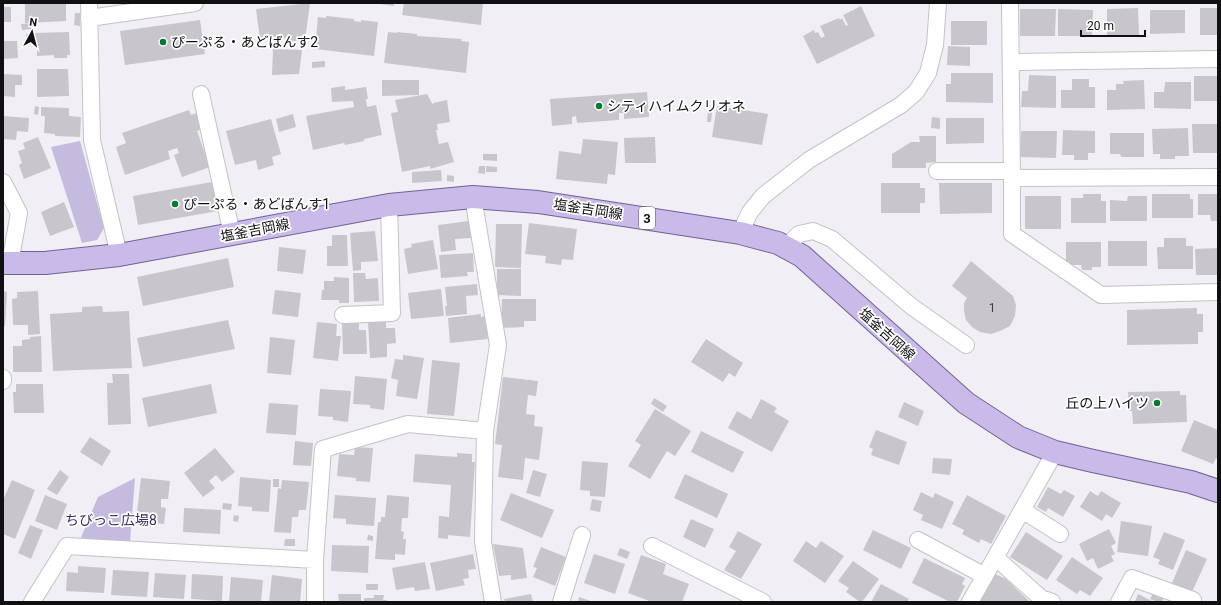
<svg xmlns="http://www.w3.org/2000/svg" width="1221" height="605" font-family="Roboto,'Noto Sans JP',sans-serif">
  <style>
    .green { fill: #c5bbde }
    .building { fill: #c8c6cc }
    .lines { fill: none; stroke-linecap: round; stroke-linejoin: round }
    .street-casing { stroke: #c3c2c7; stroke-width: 18 }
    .primary-casing { stroke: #726194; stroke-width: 24 }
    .street { stroke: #fff; stroke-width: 16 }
    .primary { stroke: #cabae9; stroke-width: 22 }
    .poi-dot { fill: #007a31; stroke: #fff; stroke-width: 1.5 }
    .labels { text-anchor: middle; stroke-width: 3.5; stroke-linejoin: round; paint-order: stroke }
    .number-label { font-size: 12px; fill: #3e3e40 }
    .shield { fill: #fff; stroke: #585859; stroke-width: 1 }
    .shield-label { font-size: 13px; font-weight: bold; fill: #101012 }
    .poi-label { font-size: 14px; fill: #101012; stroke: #fff; text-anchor: start }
    .street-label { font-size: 14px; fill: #101012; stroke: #fff }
    .park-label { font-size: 14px; fill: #3c2b5b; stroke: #fff }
  </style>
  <rect width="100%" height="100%" fill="#f1eff5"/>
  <path class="green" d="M80,141L104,228L97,240L82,243L51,147Z
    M135,478L130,542L80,540L98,497Z"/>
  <path class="building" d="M25,3H66V21L25,23Z
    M310,3L305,40L286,42V38L269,41L268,38L260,39L256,9Z
    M373,3H394V6Z
    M404,3H483L481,25L402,15Z
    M861,6L875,36L817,64L803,36L814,30L815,33L818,32L821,38L825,36L820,26L839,18L840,20L842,18L846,26L848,25L843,15Z
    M3,7H11V22H3Z
    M1138,8L1139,35H1107V9Z
    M1200,8H1218V35H1200Z
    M1020,9H1056L1055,36H1020Z
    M1058,9L1093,10L1092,36H1058Z
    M1150,10H1185V33L1150,34Z
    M75,13H80V26L74,25Z
    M326,16L354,19V21L361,22V20L378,22L374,56L315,49L318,17L326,18Z
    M200,20L205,54L125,65L120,31Z
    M951,21H987V45H951Z
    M31,23L32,29L22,30L21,24Z
    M69,32L70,55H67V58H54V55L37,56V47H34V33Z
    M388,32L397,33V32L417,34V36L462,39L461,41L469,42L466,73L384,63Z
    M31,33L32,41L27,42L26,34Z
    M3,41H17L18,58L3,59Z
    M948,46L970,47V66L947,65Z
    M273,49L302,50L299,74L272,75Z
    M325,61V67L312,68V62Z
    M37,69H68L69,96L37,97Z
    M951,73H993V103L946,102V84H951Z
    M3,74L22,75V85H15V97L3,96Z
    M1029,75L1056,76V108L1021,107L1022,91H1028Z
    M1194,76H1218V101H1194Z
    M1072,79H1089V87H1095V108H1061V90H1072Z
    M382,80H419V95L382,96Z
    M1144,80L1145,109L1107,110V90H1116V84H1124L1123,81Z
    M1165,82H1191V109L1154,108V92H1164Z
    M345,86V90L366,87L368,99H366L367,107L376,105L382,135L364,139V141L345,145L344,143L313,150L306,116L354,107L353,101L332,102L331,88Z
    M647,92L649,117L624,119V113H619V120L577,123L576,116L572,117V124L552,126L550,99Z
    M427,94L433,105V103L447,100L450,122L437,124L438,130H436L439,144L448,142L454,162L430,169V166L402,172L391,113L398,112L395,100Z
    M35,106L39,107L38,115L34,114Z
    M717,106L768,114L762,145L712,137Z
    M41,107L69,108V116L81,117L80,137L55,136V134L44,133L45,116H41Z
    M189,110L191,115L196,113L202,129L197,131L210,167L182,177L174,155L179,153L177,148L168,151L170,159L125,175L116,147L126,143L122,133Z
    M708,111L712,112L711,122H707Z
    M293,114L296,127L279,132L276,119Z
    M3,116L29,118L28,132L17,131L16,140L3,139Z
    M932,117L940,118V129L931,128Z
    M946,118H984V143L946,144Z
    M271,119L281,154L272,157L274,165L258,170L256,160L235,165L226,131Z
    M1192,124H1218V153H1193Z
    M1188,128L1189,156H1175V159H1160V154H1153L1152,129Z
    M1063,130L1095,131V153H1088V160H1074V155H1062Z
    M1021,131H1057L1056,158L1020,157Z
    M1110,133H1144V157H1121L1120,154H1110Z
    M919,136H936V162L926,163V168H892V154L911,142H920Z
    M38,137L51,168L24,179L19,165L22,163L18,151L25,149L23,143Z
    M655,137L656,163H625L624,138Z
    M583,139L618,142L615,175L608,174L607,184L556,179L559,151L581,154Z
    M483,154H497V161L483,160Z
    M479,166H485V174L478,173Z
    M486,166L497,167V172H486Z
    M441,170L442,181L412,183V172Z
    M447,175L454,176V182L447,181Z
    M212,182L218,211L138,225L133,196Z
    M881,183H920V188H925V203H920V213H881Z
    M939,183H992V213L940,214Z
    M1083,194H1101V201H1106V223H1071V198H1083Z
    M1152,194H1190V199H1193V218H1152Z
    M1198,194H1218V221H1211L1210,215H1198Z
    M1025,196H1061V229H1025Z
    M1128,196H1147V221H1110V200L1127,201Z
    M64,202L74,227L50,236L41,212Z
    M469,221L471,238L455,239L456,250L441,252L438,225Z
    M529,223L577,229L573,260L562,259L561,265L545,263L546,256L525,254Z
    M496,224H522L521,268L495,267Z
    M375,231L378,261L361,262V270L353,271L350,233Z
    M332,235H347L348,266H327V246H332Z
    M1164,238H1186V246H1193V269H1158L1157,247H1164Z
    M433,240L438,269L408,274L404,249L412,247L411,244Z
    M1108,241H1147V266H1108Z
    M1066,242H1101V267H1092V270H1082L1081,265H1066Z
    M279,247L306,250L303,274L277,271Z
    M1218,248V275H1196L1195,249Z
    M473,253L474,272H467L468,276L441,278L439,255Z
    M228,258L234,287L143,306L137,277Z
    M971,261L1013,296L1016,305L1015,316L1010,326L1000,331L991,334L980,332L972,327L966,320L964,311V303L967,298L952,286Z
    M497,269H521V296L497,295Z
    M353,273H365L366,279L378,278L379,301L354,302Z
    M334,277L349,278V303H339V300H321L322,290H324V281H334Z
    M477,284L478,295L466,296L467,314L446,316L445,306H447L445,287Z
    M441,289L444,316L411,319L408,293Z
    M275,290L301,293L298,317L272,314Z
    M3,291L7,292L5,326H3Z
    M38,291L40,334L28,335V325H13L12,299L17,298V292Z
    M502,299H536V321H524V327L501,328Z
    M102,306L103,312L129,311L132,368L53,371L50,314L82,312V307Z
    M1197,308V314H1203V332H1198V344L1127,345V310Z
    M481,314V317L485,316L488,339L450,343L448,318Z
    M228,320L235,349L143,367L137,338Z
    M386,320V328H395L396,343L387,344V357L370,358L368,321Z
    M317,322L337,324L336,336H341L338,361L313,358Z
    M359,323V330H366L367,354H343L342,324Z
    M41,336L42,372H13V346H22V340L30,339V337Z
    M270,337L295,340L291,375L267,373Z
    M706,339L743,363L735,377L729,373L723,382L691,362Z
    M403,355L424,358L417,399L396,396L398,380L391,378L395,359L403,360Z
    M432,360L460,363L454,416L427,414Z
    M112,374H129L131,424L108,425L107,383H113Z
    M355,376L387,379L384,410L370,408V405L353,404Z
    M503,377L538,381L536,396L528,395L526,414L535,415L534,426L543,427L539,460L525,458L523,480L498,477L502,445L495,444Z
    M16,384H43L44,413H14L13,392H16Z
    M211,384L217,413L148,427L142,398Z
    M320,389L351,391L348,422L333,420V417L318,416Z
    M1180,391V395H1186L1187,422L1133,424L1132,411H1129L1128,392Z
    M654,398L667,406L663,412L651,404Z
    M761,399L777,408L774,412L789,421L772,452L728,428L737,411L751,419Z
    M904,402L924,411L918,426L898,417Z
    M269,403L298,405L296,435L266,433Z
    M655,409L691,431L675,456L667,451L650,479L628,466L641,445L635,441Z
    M1194,420L1218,430V459L1216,458L1213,464L1181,451Z
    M876,430L907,442L899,465L871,455L873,449L869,447Z
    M701,431L744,452L733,473L691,452Z
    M90,437L111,451L102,466L80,452Z
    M295,441L313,443L311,466L293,465Z
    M355,447L373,448L370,482L356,481V478L337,476L339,454L354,455Z
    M215,448L235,472L222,482L216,475L209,481L215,488L203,497L184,473Z
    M457,453L472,454V462H475L470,537L448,535V539L438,538L439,516L449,517L451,485L413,482L415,454L457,457Z
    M933,458L952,459L950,475L932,473Z
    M582,461L608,463L605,497L590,496V491L580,490Z
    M60,470L69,477L57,495L47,489Z
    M533,470L547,474L540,497L526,493Z
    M685,474L728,494L717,518L674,498Z
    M240,477L271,480L269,512L252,511V507L238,506Z
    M141,478L170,481L168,499H161V507L166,508L164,524L136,521Z
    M273,479H279V487H273Z
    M12,480L35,490L15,539L3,534V500Z
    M282,480L309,482L306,510H299L298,517H292L291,533L274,532L278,488L281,489Z
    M1048,487L1061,494L1064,490L1075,496L1063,517L1048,508L1046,512L1037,507Z
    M1090,491L1098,496L1101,491L1121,503L1112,518L1106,514L1102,521L1080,507Z
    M921,492L933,498L935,493L954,502L942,529L921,520L923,515L913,510Z
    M511,493L554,510L542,538L500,520Z
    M45,495L67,504L57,530L35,521Z
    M335,495L376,498L374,526L346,524V519L333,518Z
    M387,495L409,497L408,518H402L401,531L404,532L403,539H406L405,555L395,554V560L375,559L378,522H381V517H385Z
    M967,495L1006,516L991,544L981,539L979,543L962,534L964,530L952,524Z
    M592,499L602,501L600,512L590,510Z
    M223,503L232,504L231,510L222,509Z
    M184,508L221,510L220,534L183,532Z
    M234,515L239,516L238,522L233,521Z
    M691,519L714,529L705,548L683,537Z
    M1121,521L1152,526L1148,556L1117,552Z
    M30,525L43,530L31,559L18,553Z
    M1109,529L1116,543L1111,546L1115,554L1111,556L1114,561L1098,569L1093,558L1087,561L1079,544Z
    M873,530L911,548L901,569L863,550Z
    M738,531L762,544L741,579L724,570L736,551L729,547Z
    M1026,532L1063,556L1047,580L1010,557Z
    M1164,532L1185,540L1173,570L1158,564L1160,560L1153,557Z
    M368,535L373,536V541L367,540Z
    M285,539H295V546H284Z
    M806,541L816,548L821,541L844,556L825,583L793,561Z
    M493,544L523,548L527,578L511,580V575L499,576Z
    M332,545L369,546L368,573L331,571Z
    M541,547L566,557L555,586L533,577L537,568L533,567Z
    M620,548L630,552L627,559L617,555Z
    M1186,550L1207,559L1192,592L1172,583Z
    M473,554L476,569L468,570L469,578L463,579L465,585L436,591L430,563Z
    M594,554L625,564L615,594L584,583Z
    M641,555L666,564L663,574L689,584L682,602H652L628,593Z
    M1072,557L1103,578L1090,596L1080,590L1077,594L1056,580Z
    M924,558L965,578L962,584L965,586L957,602H950L912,583Z
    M853,561L879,579L862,602H860L846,592L849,588L838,581Z
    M425,562L430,589L415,591L414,587L396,590L392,568Z
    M78,566L106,568L104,593L66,591L67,572L78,573Z
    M113,570L149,572L147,597L111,595Z
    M155,573L186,575L184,599L153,597Z
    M192,574L223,576L222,601L191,599Z
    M995,574L1006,579L1030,602H979Z
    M272,575L302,579L300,602H269Z
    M231,577L263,580L261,602H229Z
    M366,584H378V590H366Z
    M881,584L909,599L907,602H871Z
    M1153,593L1164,598L1162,602H1157L1150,599Z
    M338,594H361V602H339Z
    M531,594L533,602H505L504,599Z
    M1138,594L1154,602H1135Z
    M374,595H384L383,600H387V602H364V598H374Z
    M579,597L593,602H578Z"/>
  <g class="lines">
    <defs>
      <path id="street" d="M89,3L92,140L119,255
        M1010,3L1012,178
        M89,18L195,3
        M1011,62L1218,59
        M201,94L232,234
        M937,171H1012
        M1218,177L1012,178V234L1101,295L1218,292
        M3,182L19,213L10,263
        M740,233L750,212L763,196L809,160L901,105L916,92L928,73L935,45L938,3
        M786,247L799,234L813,231L832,239L911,306L966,345
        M343,315L392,313L389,205
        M3,378V381
        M485,431L483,542L493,602
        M1022,510L1060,534
        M918,540L985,576
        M652,546L763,602
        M996,558L1041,598L1052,602
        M32,602L67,546L315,560
        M315,602V560L323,449L408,424L485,431L498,345L473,197
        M561,602L582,535
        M970,602L1055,452
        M1119,602L1132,578L1193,600"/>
      <path id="primary" d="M3,263H45L119,255L389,205L473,197L538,202L740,233L778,243L802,256L966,403L1018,437L1055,452L1093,461L1191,482L1218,491"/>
    </defs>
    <use href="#street" class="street-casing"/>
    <use href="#primary" class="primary-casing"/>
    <use href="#street" class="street"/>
    <use href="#primary" class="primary"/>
  </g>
  <g class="poi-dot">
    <circle cx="163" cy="42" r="4"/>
    <circle cx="599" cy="106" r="4"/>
    <circle cx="175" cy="204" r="4"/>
    <circle cx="1157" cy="403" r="4"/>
  </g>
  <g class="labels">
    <g class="number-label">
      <text x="992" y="312">1</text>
    </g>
    <rect class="shield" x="639" y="207" width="16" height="22" rx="3"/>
    <g class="shield-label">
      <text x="647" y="223">3</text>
    </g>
    <g class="poi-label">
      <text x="171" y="47">ぴーぷる・あどばんす2</text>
      <text x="607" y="111">シティハイムクリオネ</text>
      <text x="183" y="209">ぴーぷる・あどばんす1</text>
      <text x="1149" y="408" text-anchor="end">丘の上ハイツ</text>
    </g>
    <g class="street-label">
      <text transform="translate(588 209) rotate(9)" y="5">塩釜吉岡線</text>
      <text transform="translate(255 230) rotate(-11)" y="5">塩釜吉岡線</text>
      <text transform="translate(887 334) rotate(42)" y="5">塩釜吉岡線</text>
    </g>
    <g class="park-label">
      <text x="111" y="525">ちびっこ広場8</text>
    </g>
  </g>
  <rect width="1221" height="605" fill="none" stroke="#101012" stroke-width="8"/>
  <g transform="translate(32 32) rotate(7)" stroke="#ffffff" stroke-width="3" paint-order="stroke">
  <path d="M0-3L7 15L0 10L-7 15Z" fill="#101012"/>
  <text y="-6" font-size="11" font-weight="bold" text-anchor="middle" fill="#101012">N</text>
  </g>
  <path d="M1081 30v6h64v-6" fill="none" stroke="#101012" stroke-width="2"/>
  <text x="1087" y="30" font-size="12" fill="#101012" stroke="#ffffff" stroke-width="3" paint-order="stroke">20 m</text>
</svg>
